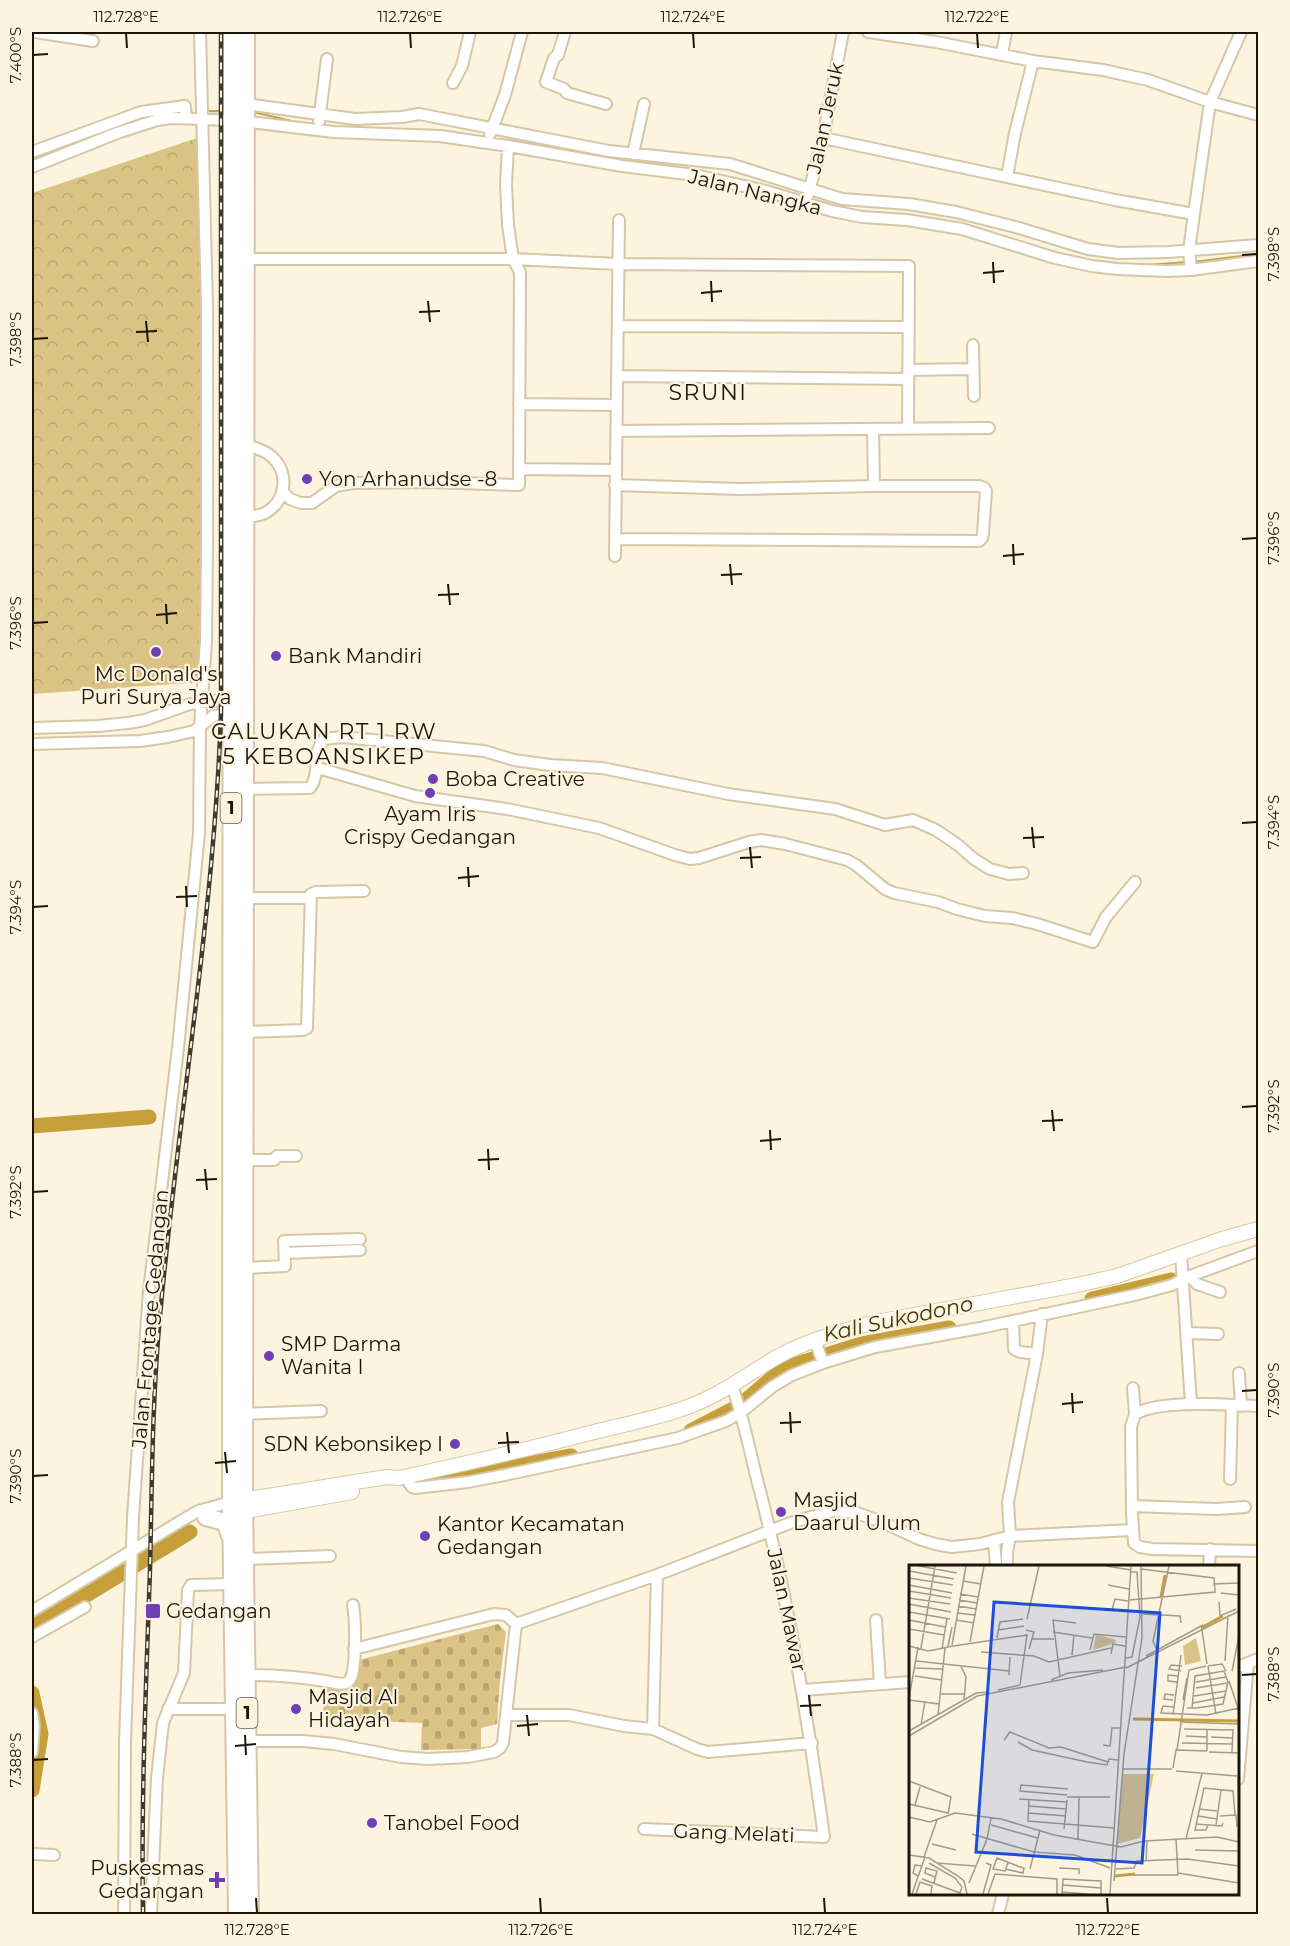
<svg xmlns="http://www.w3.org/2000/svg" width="1290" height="1946" font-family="Montserrat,sans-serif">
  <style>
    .forest { fill: url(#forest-crowns) }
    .cemetery { fill: url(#cemetery-stones) }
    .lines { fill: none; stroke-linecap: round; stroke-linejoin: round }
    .stream { stroke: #c69f3a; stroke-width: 2 }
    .river { stroke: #c69f3a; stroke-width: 15 }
    .minor-casing { stroke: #d5c7a5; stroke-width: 14 }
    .major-casing { stroke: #d5c7a5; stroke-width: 16 }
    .highway-casing { stroke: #d5c7a5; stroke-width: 20 }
    .minor { stroke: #fff; stroke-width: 10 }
    .major { stroke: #fff; stroke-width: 14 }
    .highway { stroke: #fff; stroke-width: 16 }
    .rail-casing { stroke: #403a2c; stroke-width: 4.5 }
    .rail { stroke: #fdf4e0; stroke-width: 2; stroke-dasharray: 7; stroke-linecap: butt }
    .ticks { fill: none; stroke: #1b1609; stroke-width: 2 }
    .poi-dot { fill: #6f3fb7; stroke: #fdf4e0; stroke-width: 2 }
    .labels { text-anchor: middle; stroke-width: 4.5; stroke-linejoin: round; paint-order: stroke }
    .shield { fill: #fdf4e0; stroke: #5f594a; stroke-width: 1.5 }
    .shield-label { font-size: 18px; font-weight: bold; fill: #1b1609 }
    .street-label { font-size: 20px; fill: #1b1609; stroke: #fdf4e0 }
    .poi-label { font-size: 20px; fill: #1b1609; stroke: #fdf4e0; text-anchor: start }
    .water-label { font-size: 21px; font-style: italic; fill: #433307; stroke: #fdf4e0 }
    .quarter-label { font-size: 22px; letter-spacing: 1.5px; fill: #1b1609; stroke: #fdf4e0 }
    .inset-river { fill: none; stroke: #c69f3a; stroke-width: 3 }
    .inset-road { fill: none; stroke: #a39b8a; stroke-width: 1.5 }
    .view { fill: #1d4ed8; fill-opacity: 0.15; stroke: #1d4ed8; stroke-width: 3 }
    .inset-edge { fill: none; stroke: #1b1609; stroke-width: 3 }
    .neatline { fill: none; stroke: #1b1609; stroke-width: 2 }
    .ticks-label { font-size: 15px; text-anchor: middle; fill: #1b1609 }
  </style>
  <defs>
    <pattern id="forest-crowns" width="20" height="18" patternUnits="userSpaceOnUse" patternTransform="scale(1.5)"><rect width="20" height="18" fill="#dbc285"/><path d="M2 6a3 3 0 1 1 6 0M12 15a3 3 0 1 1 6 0" fill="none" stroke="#bba672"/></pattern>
    <pattern id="cemetery-stones" width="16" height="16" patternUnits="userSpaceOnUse" patternTransform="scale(1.5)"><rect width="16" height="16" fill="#dbc285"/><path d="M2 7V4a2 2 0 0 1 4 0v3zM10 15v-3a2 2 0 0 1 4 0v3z" fill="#bba672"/></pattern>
  </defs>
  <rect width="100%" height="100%" fill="#fdf4e0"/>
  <path class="forest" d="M203,136V682L32,694V193Z"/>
  <path class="cemetery" d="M498,1624L506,1632L500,1679L497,1724L481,1728V1749L421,1750L422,1723L321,1719L327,1689L351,1691L359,1660Z"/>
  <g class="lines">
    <path class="stream" d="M205,111H227
      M253,112L300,123
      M131,121L152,116
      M404,129L429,131
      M32,159L95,134
      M1016,241L1034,246
      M1193,262L1258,254
      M1148,265L1187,262"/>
    <path class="river" d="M32,1126L149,1117
      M1092,1299L1171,1280
      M691,1431L739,1406L784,1368L862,1344L949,1328
      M429,1482L571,1456
      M32,1628L190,1532
      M32,1693L41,1734L32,1790"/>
    <defs>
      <path id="minor" d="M35,32L93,41
        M565,32L558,55L554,58L546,82L564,89L567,93L606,104
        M868,32L936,42L1033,61L1103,70L1148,80L1210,102L1258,115
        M1002,54L1006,32
        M453,83L462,66L470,32
        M246,104L355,119L402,117L419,114L609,151L730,164L842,199L909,204L956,212L1019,228L1088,249L1119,253L1168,252L1258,245
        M319,121L327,59
        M490,134L505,95L522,32
        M823,138L1115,200L1194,214
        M32,152L141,112L185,106L186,118
        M633,154L644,104
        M32,167L117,133L157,120L171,118L232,120L334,132L440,136L508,146L622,166L695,175L766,191L832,211L862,217L907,220L962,229L1055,258L1092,266L1117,269L1167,271L1191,270L1258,261
        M1007,177L1015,133L1033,61
        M808,195L823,138L843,32
        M241,259H513L618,264L909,266L908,428
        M1191,270L1189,251L1194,214L1210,102L1241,32
        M618,326L908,327
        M973,345L974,396
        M908,370L973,369
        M617,376L908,379
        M519,404L616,405
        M873,429L874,486
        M616,431L989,428
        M520,469L616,470
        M283,492L290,499L301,503H312L336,486L353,483L429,482L519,485L520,272L513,259L508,225L506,185L508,146
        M246,517C252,516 259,516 265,513C286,502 290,473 272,457C265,450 255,448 246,445
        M615,539L979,541L982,538L983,534L986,491L984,488L979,486H874L740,489L615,485
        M615,556L619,220
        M32,728L98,726L128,723L145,720L190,704L231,699
        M32,744L140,741L168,737L194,731L213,716L231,713
        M318,768L415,796L507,809L599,828L675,855L690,859L699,858L749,842L761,840L785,844L847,860L856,865L885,889L894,893L938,902L957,909L985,916L1012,918L1037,924L1093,942L1106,917L1135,882
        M245,789L310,788C321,774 312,753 324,739L342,737L484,751L514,760L550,765L602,768L728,794L835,809L885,825L913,820L936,830L958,845L974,859L990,869L1009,874L1023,873
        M245,898H310
        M245,1032L303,1030L307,1028L311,894L316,892L364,891
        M245,1160H274L277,1156H296
        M285,1253L360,1250
        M1181,1254L1191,1404
        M244,1268L285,1266L284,1241L360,1239
        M1190,1276L1197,1284L1220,1292
        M1013,1321L1014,1349L1020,1352L1037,1354
        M1186,1333L1218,1334
        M815,1340L823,1363
        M1239,1373L1241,1406
        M1133,1388L1135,1414L1131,1427L1132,1513L1134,1543L1140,1547L1152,1549L1258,1551
        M244,1414L321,1411
        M1135,1414C1161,1399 1228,1405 1258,1406
        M405,1477L412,1487L415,1488L468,1482L514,1473L678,1438L726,1421L740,1413L772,1387L792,1375L823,1363L875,1347L980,1328L1135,1295L1172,1285L1190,1276L1258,1251
        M1230,1479L1232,1406
        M1132,1506L1216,1509L1245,1507
        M994,1540L996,1566
        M245,1559L330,1556
        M1007,1566V1552L1010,1536L1008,1502L1037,1354L1042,1314
        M1209,1566L1210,1549
        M32,1611L181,1521L198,1511L231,1502
        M876,1620L880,1684
        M516,1624L657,1575L790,1523L832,1511L857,1513L882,1522L919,1539L935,1544L952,1547L980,1544L1010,1536L1132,1530
        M32,1637L85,1607
        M354,1649L494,1614L506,1615L516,1624
        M1238,1667L1258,1659
        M246,1675C272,1675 300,1677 325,1681C332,1682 342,1686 348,1682C358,1675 355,1617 353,1605
        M803,1690L910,1682
        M168,1709H234
        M32,1713L34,1726L32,1752
        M507,1715H569L624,1726L653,1729L697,1749L708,1752L812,1743
        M653,1729L657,1575
        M247,1741H303L334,1744L401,1757L428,1759L468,1757L494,1752L500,1748L503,1743L516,1624
        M1238,1779L1248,1663
        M644,1829L824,1837C808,1719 789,1603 759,1487C750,1454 744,1418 732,1386
        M32,1854L54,1855
        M124,1914L125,1743L133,1517L149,1291L178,1048L199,833L200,725L206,642L207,547V306L200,32
        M151,1914L157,1778L163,1723L184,1673L188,1590L191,1585L232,1584
        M998,1914L1003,1894"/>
      <path id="major" d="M235,1501L387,1477L399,1478C464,1464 529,1449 594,1432C626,1424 659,1418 690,1406C722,1394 748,1374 777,1357C806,1341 839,1332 871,1323L1077,1285L1117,1276L1222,1239L1258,1229
        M235,1513L352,1492"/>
      <path id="highway" d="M232,32L231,1502L237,1914
        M246,32L244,1500L250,1914
        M206,1517L225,1522L230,1536"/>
    </defs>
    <use href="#minor" class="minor-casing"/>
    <use href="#major" class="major-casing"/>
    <use href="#highway" class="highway-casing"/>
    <use href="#minor" class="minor"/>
    <use href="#major" class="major"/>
    <use href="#highway" class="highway"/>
    <defs>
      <path id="rail" d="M143,1914C141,1799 146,1685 150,1570C152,1485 152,1400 160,1316C178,1115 214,916 221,714V32"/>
    </defs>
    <use href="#rail" class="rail-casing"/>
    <use href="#rail" class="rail"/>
  </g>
  <path class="ticks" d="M126,33L127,48M410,33L411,48M693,33L694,48M977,33L978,48M33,55L48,54M1242,255L1257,254M993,262L994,283M983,273L1004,271M711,281L712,302M701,293L722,291M428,301L430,322M419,312L440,311M146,321L148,342M136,332L157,331M33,339L48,338M1242,539L1257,538M1013,544L1014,565M1003,556L1024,554M730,564L732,585M721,575L742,574M448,584L450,605M438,595L459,594M166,604L167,624M156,615L177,613M33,623L48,622M1242,823L1257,822M1032,827L1034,848M1023,838L1044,837M750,847L752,868M740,858L761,857M468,867L469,887M458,878L479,876M186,886L187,907M176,897L197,896M33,907L48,906M1242,1107L1257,1106M1052,1110L1054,1131M1042,1121L1063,1120M770,1130L771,1150M760,1141L781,1139M488,1149L489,1170M478,1160L499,1159M205,1169L207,1190M196,1180L217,1179M33,1192L48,1191M1242,1391L1257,1390M1072,1393L1073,1413M1062,1404L1083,1402M790,1412L791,1433M780,1423L801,1422M507,1432L509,1453M498,1443L519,1442M225,1452L227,1473M215,1463L236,1461M33,1476L48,1475M1242,1675L1257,1674M809,1695L811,1716M800,1706L821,1705M527,1715L529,1736M517,1726L538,1724M245,1735L246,1755M235,1746L256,1744M33,1760L48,1759M256,1898L257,1913M540,1898L541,1913M824,1898L825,1913M1107,1898L1108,1913"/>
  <g class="poi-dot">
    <circle cx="307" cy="479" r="6"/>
    <circle cx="156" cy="652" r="6"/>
    <circle cx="276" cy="656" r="6"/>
    <circle cx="433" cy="779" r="6"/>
    <circle cx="430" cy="793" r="6"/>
    <circle cx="269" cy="1356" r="6"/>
    <circle cx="455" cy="1444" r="6"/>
    <circle cx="781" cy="1512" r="6"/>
    <circle cx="425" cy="1536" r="6"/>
    <rect x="145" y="1603" width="16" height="16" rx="3"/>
    <circle cx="296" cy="1709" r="6"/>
    <circle cx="372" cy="1823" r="6"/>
    <path d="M214 1871h6v6h6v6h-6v6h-6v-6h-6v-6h6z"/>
  </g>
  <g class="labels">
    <g class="shield">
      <rect x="220.5" y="793" width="21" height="30" rx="4.5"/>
      <rect x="236.5" y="1698" width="21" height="30" rx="4.5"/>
    </g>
    <g class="shield-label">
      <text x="231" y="814">1</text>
      <text x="247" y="1719">1</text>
    </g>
    <g class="street-label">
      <text transform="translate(825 118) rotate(-78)" y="7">Jalan Jeruk</text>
      <text transform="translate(755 192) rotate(14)" y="7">Jalan Nangka</text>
      <text transform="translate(150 1319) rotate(-85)" y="7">Jalan Frontage Gedangan</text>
      <text transform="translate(787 1610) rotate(78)" y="7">Jalan Mawar</text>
      <text transform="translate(734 1833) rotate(2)" y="7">Gang Melati</text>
    </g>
    <g class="poi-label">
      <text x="319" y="486">Yon Arhanudse -8</text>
      <text x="288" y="663">Bank Mandiri</text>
      <text x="156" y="681" text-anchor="middle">Mc Donald's<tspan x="156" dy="23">Puri Surya Jaya</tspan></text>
      <text x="445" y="786">Boba Creative</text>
      <text x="430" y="821" text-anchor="middle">Ayam Iris<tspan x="430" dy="23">Crispy Gedangan</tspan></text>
      <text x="281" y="1351">SMP Darma<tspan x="281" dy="23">Wanita I</tspan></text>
      <text x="443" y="1451" text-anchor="end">SDN Kebonsikep I</text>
      <text x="793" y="1507">Masjid<tspan x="793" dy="23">Daarul Ulum</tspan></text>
      <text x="437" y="1531">Kantor Kecamatan<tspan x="437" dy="23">Gedangan</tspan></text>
      <text x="166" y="1618">Gedangan</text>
      <text x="308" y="1704">Masjid Al<tspan x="308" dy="23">Hidayah</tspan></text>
      <text x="384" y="1830">Tanobel Food</text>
      <text x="204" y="1875" text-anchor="end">Puskesmas<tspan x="204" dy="23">Gedangan</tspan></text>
    </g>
    <g class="water-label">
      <text transform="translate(898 1319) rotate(-12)" y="7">Kali Sukodono</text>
    </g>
    <g class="quarter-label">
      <text x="708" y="400">SRUNI</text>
      <text x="324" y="739">CALUKAN RT 1 RW<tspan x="324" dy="25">5 KEBOANSIKEP</tspan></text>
    </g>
  </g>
  <g transform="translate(909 1565)">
    <rect width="330" height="330" fill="#fdf4e0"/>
    <path d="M213,209H245L231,273L208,279Z" fill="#dbc285"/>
    <path d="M187,69L207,75L206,78L184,85Z" fill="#dbc285"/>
    <path d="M287,73L292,96L276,100L274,81Z" fill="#dbc285"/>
    <path class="inset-river" d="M252,32L256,10M292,63L314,51M224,154L330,156M206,311L226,309"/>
    <path class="inset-road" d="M10,1L48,8M197,1L222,5M0,6L45,14M0,13L44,20M54,16L72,19M304,19L330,18M0,20L43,28M199,20L220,24M0,26L42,33M312,28L330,30M51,29L69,32M0,33L41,39M50,35L68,38M221,35L306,27L305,13L232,4M310,37L311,51L327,44M0,39L42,47M49,41L67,44M203,45L206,34L219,36M0,47L41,54M48,48L66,50M234,49L271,51L272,58M118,54L130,1M0,55L36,62M47,55L65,58M0,64L35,70M89,65L115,61M117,65L125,67L120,84M293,65L298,99M144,67L183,73M88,73L91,57L114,54M123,74H145M61,77L75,1M43,80L57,1M0,81L19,86L40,82M39,81L43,62M38,82L118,70L111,120M12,83L26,1M33,84L38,53M181,85L185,69L217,72M72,87L125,91L140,97L202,83M249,88L244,76L260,1M202,89L204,79L216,81M163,90L165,70M237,91L294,60M217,93L223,92L231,52L228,7H222M7,96L100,106M316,96L319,50M52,101L57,112L55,135M299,101L313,99L317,106M299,101L307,149M6,103L34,104M217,103L330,46M272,106L260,104L262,100L273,101M323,106L330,71M100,110L101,92M6,111L33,115M151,111L144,55L167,58M142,115L159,108L194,105M320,116L330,146M268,117L259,116V110L269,111M287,117L317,112M287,123L319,118M89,125L111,120M32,129H55M285,131L317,126M0,133L9,82M0,135L30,139M264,135L255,134L256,129L265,130M274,135L278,113M284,138L315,132M265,142L254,141L252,148L298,150L330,143M278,143H288L314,139L319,117L315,106L286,111L283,143M29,150L36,83M264,150L272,90M271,157L330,159M12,160L16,136M275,164L324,165M298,165V186M0,166L67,128L79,127M0,171L68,131L217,102M277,171L298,172M302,172L323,173M95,175L101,167L140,183L152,182L199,197M109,177L123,185L178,197L198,200L200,194L209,195M273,178L323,179M194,180L201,181L203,163H211M268,185L280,105L297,101M300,187L330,188M323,187L324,164M264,203L267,185L298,186M213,204H263M267,206L328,211M329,212L330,239M0,216L42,232L39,249M158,230L111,226L112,220L159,224M158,232H201M110,234L158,237M120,235L119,256L205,263M0,239L39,248M6,240L11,222M120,241L157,244M290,244L308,246M119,248L157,251M289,251L308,254M311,251L327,250L328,262M0,252L21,257L46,248L92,254L145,270L212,282L235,276L308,272L330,277M287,259L313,261L314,258M82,260L129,273M299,260L297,265H286L295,223L324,226L326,250M307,260L312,225M155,264L158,235M63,269L125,287L166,290L201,303M277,274L293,208M169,275L170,233M23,279L47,285M286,285L330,286M0,290L20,293L49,311L55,316L58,329M15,292L28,255M237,297L238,275M20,298L46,313L53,322M28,298L66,301M99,298L96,306L84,304L88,293L109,301M150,303L170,304V309M96,304L114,308L115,303L108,301M121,304L131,265M207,304L225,303L228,296L278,294L330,301M269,308L330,318M225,310H269L267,274M9,311L4,308L6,300L13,301M13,314L51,328L53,322M205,316L215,189L233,73L232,1M25,318L28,306L17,303L16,308L26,312M60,318L78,274L82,253M154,320L192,323M153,327L178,329M3,329L16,292M7,329L11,317L23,321L22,329M74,329L82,300L77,298M79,329L86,309L148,314V329M153,329L154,314L192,316V329M201,329L222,1"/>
    <path class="view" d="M85,37L251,48L233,298L67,287Z"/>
    <rect width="330" height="330" class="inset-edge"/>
  </g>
  <rect width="1290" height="1946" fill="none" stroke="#fdf4e0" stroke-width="66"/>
  <rect x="33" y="33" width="1224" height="1880" class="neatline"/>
  <g class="ticks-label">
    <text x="126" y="22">112.728°E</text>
    <text x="410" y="22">112.726°E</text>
    <text x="693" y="22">112.724°E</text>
    <text x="977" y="22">112.722°E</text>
    <text transform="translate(16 55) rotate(-90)" y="5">7.400°S</text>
    <text transform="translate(1274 254) rotate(-90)" y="5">7.398°S</text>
    <text transform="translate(16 339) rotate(-90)" y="5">7.398°S</text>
    <text transform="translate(1274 538) rotate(-90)" y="5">7.396°S</text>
    <text transform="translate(16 623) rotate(-90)" y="5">7.396°S</text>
    <text transform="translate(1274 822) rotate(-90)" y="5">7.394°S</text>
    <text transform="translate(16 907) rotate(-90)" y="5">7.394°S</text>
    <text transform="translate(1274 1106) rotate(-90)" y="5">7.392°S</text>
    <text transform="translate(16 1192) rotate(-90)" y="5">7.392°S</text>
    <text transform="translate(1274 1390) rotate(-90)" y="5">7.390°S</text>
    <text transform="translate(16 1476) rotate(-90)" y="5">7.390°S</text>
    <text transform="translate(1274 1674) rotate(-90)" y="5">7.388°S</text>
    <text transform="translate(16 1760) rotate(-90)" y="5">7.388°S</text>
    <text x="257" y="1935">112.728°E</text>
    <text x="541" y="1935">112.726°E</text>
    <text x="825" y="1935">112.724°E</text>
    <text x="1108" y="1935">112.722°E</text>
  </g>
</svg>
